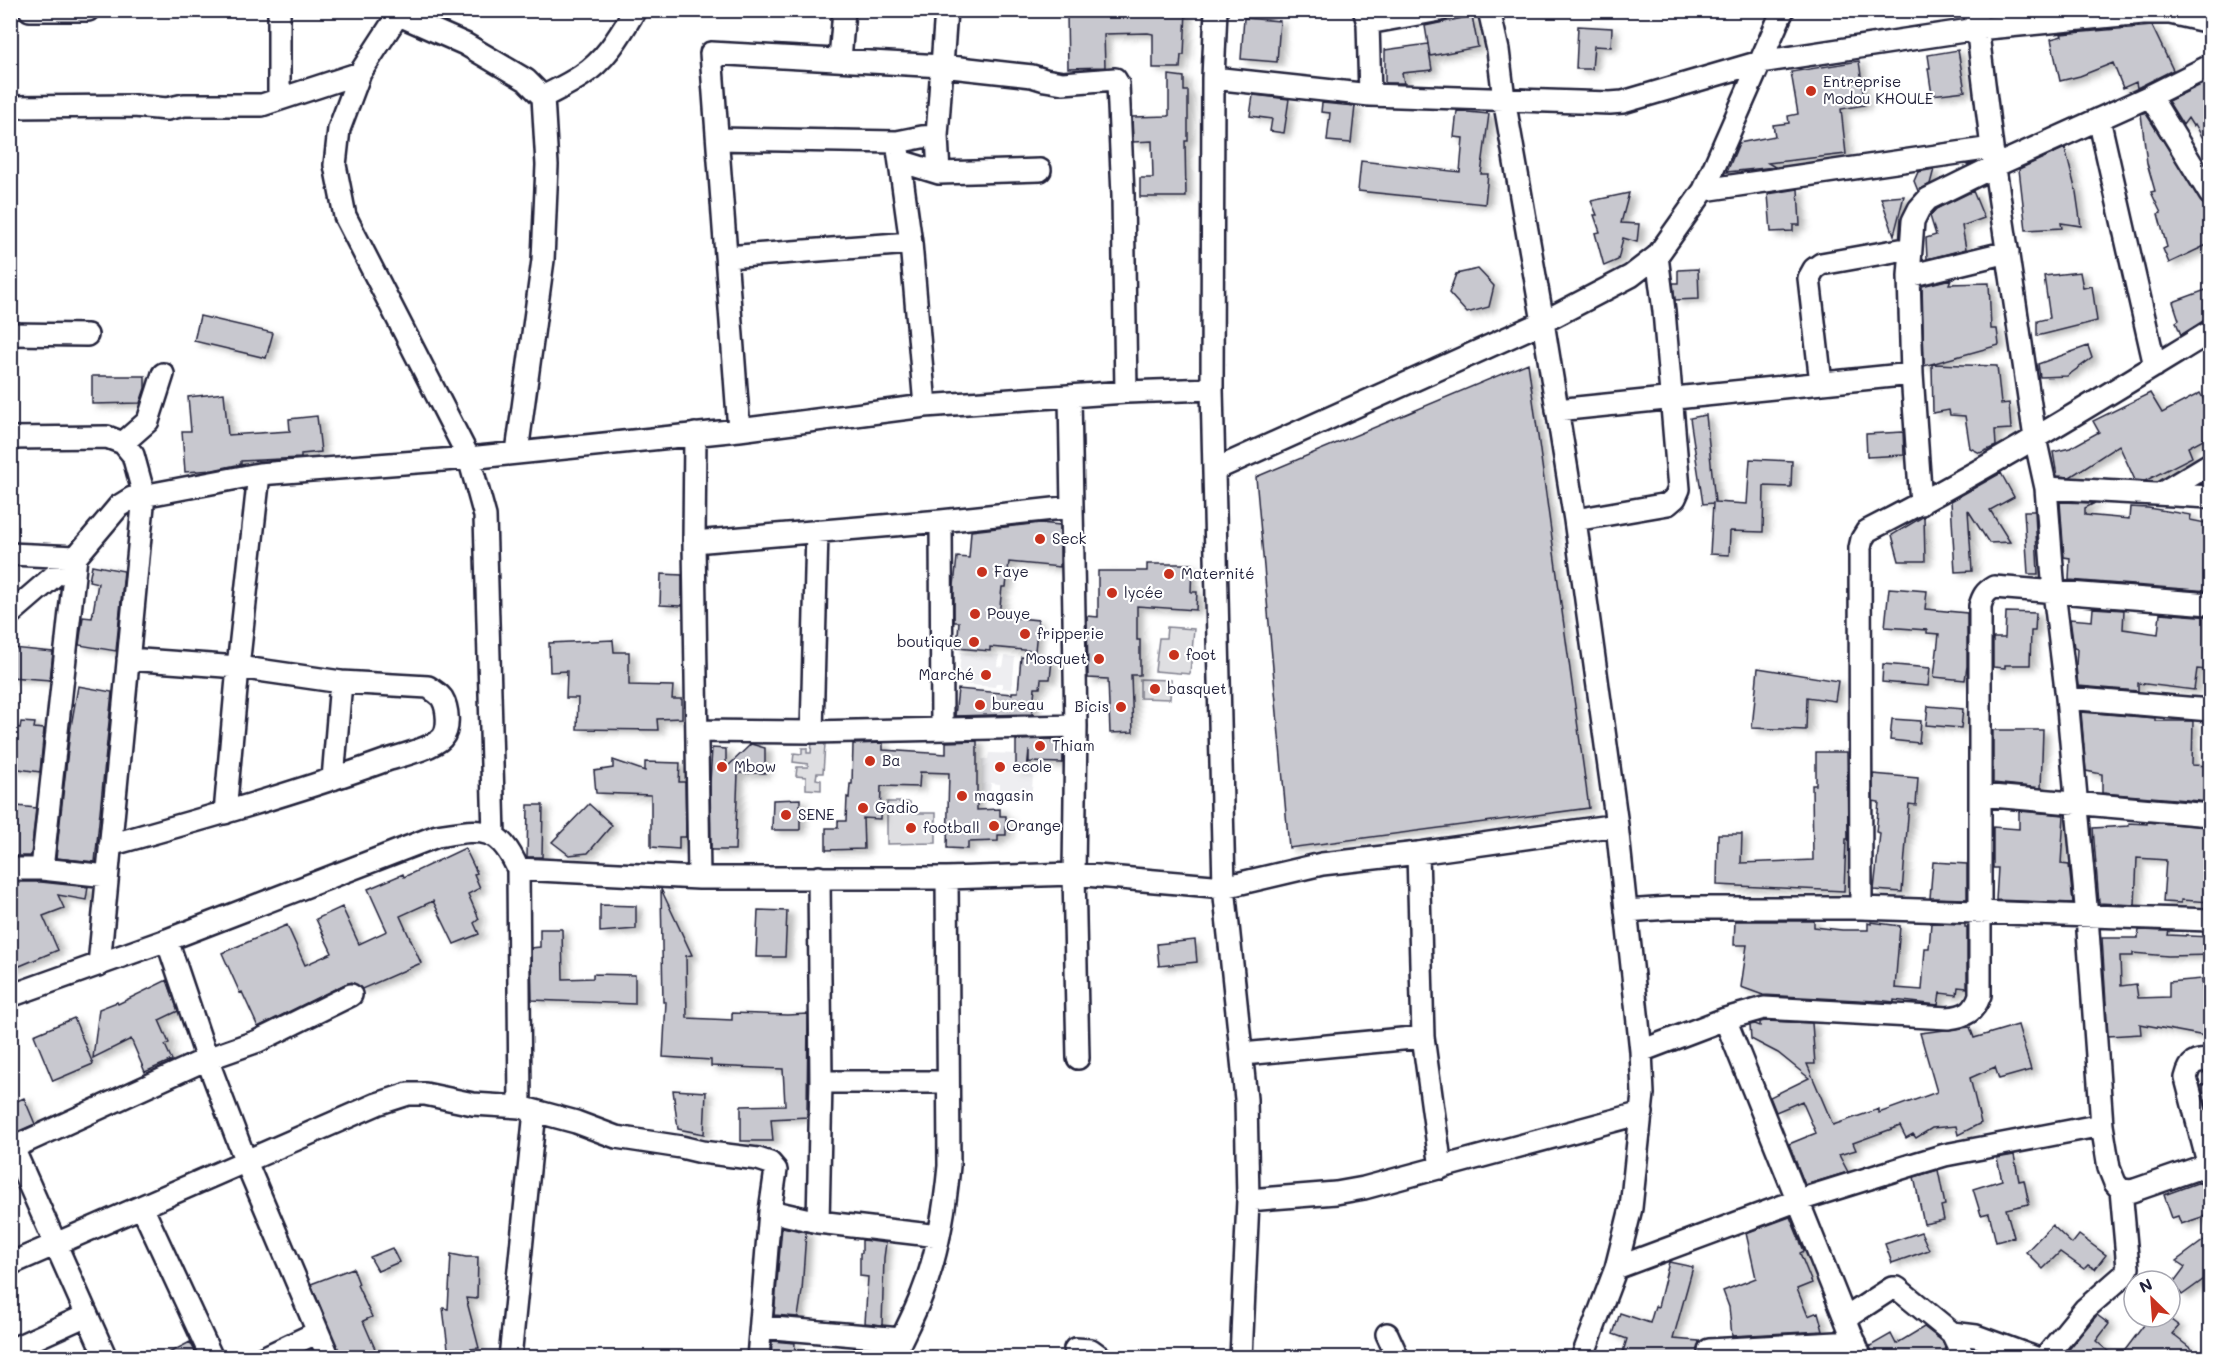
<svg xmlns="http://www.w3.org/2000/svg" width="2221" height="1368" font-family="Mali,sans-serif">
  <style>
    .built { fill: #eeeef1 }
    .green { fill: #dfdfe2; stroke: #80808e; stroke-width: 1.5 }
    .building { fill: #c8c8cf; stroke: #22223b; stroke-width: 1.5; filter: url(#shadow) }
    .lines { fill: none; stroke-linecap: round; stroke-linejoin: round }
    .street-casing { stroke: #22223b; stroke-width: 26 }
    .street { stroke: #fff; stroke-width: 21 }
    .poi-dot { fill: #c8321e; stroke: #fff; stroke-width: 2 }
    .labels { text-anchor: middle; stroke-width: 4.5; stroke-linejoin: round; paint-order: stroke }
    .poi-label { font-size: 15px; fill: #22223b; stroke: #fff; text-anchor: start }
  </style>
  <defs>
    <filter id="shadow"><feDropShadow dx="6" dy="3.5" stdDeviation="3" flood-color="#0004"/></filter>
  </defs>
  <rect width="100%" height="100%" fill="#fff"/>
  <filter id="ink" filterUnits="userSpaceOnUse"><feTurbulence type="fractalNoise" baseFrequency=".0167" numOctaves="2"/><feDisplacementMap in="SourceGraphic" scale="12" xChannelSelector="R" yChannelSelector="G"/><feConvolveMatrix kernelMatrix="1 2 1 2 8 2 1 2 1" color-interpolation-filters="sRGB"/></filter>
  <g filter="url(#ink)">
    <path class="built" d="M961,652L999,655L997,666L1003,667L1005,656L1015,657L1012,689L1002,688V683H996L995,687L958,684Z
      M989,753L1018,754L1017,775L1033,776L1032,790L1000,789V784L991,783L990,791H981L982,759H988Z"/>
    <path class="green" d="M1167,627L1194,629L1190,674L1155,671L1159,638H1166Z
      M1140,679L1171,680L1170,699L1140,698Z
      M812,743L825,744L823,773H817L816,779L821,780V790L806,789V777L796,776L797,767H808V764L793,762L794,753L802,754V748H807V753H811Z
      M887,802H910V813H936V843L887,844Z"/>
    <path class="building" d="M1111,10H1186L1184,55H1181L1180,68H1153V34L1148,33L1104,34L1105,67L1068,68L1067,14H1111Z
      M1472,16L1478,47L1430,56L1425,26Z
      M1244,18L1280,21L1277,62L1241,59Z
      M1578,26L1612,28L1611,47L1594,46L1592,69H1576Z
      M2152,26L2173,70L2137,88L2136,82L2123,88L2113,63L2080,76L2060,81L2051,39L2062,36L2061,34Z
      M1428,44L1432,70L1402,73L1404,83H1385V50Z
      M1958,50L1965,91L1932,95L1928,68H1930L1928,55Z
      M1859,61L1865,105L1841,109L1846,154L1768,163L1775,167L1727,172L1739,143L1775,136L1773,125L1789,123L1788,116L1798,114L1791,72Z
      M1169,75L1184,77V91H1188V141H1185L1186,197H1140V178H1153L1152,141L1133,142L1132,117L1169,116Z
      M2211,80V153L2195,124L2193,126L2188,118L2183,125L2168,101Z
      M1253,95L1289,99L1284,133L1270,131L1272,119L1250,116Z
      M1322,103L1355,106L1351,143L1327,141L1330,113L1321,112Z
      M1457,111L1489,114L1481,174H1488L1485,204L1358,191L1361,161L1460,172L1463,138L1454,137Z
      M2145,112L2211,216V243L2169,263L2163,249L2167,247L2158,214L2161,213L2151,192L2155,191L2147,163L2141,114Z
      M2065,148L2076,192L2081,226L2061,223L2062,228L2026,230L2019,169Z
      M1934,169L1930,184L1918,191L1914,181L1918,172Z
      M1798,189L1800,225H1793V231L1771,232L1768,194Z
      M1973,191L1984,218L1962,226L1966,249L1927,259L1926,238L1936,235L1930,216L1936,209Z
      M1629,193L1621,223L1639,224L1637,242L1623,238L1618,260L1604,266L1595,233L1600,232L1594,215H1597L1591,201Z
      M1904,196L1894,235L1881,198Z
      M1478,269L1494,286L1489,307L1467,313L1449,293L1456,274Z
      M1698,269L1699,299L1675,300L1673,283H1678V270Z
      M2080,272L2083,288L2092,286L2097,321L2037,336V321L2050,318L2044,276Z
      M1951,279L1949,284L1989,283L1991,329H1997L1999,345L1924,366L1922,286Z
      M2211,288V319L2203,321L2181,335L2176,322L2179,320L2173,302Z
      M200,316L273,333L266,358L194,341Z
      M2088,346L2092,358L2067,376L2040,377L2038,364Z
      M1528,363L1589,808L1289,848L1256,477Z
      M1932,364L1997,366L2001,404L2009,403L2011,429L1995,430L1996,446L1980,453L1970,448L1965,416L1950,415L1949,410L1933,413Z
      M92,376H145V388L140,403L92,404Z
      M224,393L228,435L290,431L289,419L317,416L321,452L301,454V458L241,461V464L213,470L185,472L182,431H191L188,397Z
      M2150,393L2162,413L2200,393L2204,400L2211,396V435L2188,447L2192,457L2145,481L2135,480L2119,445L2070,477L2057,476L2053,452L2070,448L2099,432L2093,421Z
      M1706,415L1715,502L1747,504L1750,459L1792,461L1791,487L1764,486L1763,532L1730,531L1729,555L1710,554L1713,503L1703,504L1690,418Z
      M1903,432L1904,455L1867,457L1866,434Z
      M2001,473L2014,497L1990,510L2010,542L1989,543L1968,510L1972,571L1955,572L1951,501Z
      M2060,502L2095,503L2085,508V515L2129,519L2130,507L2148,508L2191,515L2190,520L2211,524L2209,591L2069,580L2070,558L2064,557Z
      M2024,511H2035L2038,574H2028Z
      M1924,516L1925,561H1899L1892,535Z
      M1040,523L1060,525V567L1009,562L1006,587H1002L999,616L1038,620L1035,651L990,647V651L957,648L959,622H954V586L957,557L969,558L971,531Z
      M1147,564H1192L1191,592H1197L1196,610L1137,606V640H1140V675H1131L1133,732L1110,733L1108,679L1088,678L1087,616L1098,617V571H1147Z
      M92,565L124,571L116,651L79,645L83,617L92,618L98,583L89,581Z
      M661,574L682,575V606L660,605Z
      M1889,588L1927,591L1925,609L1967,613V666L1965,680L1934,677L1939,634L1927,633V630L1885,627Z
      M2093,608L2124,610L2123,629L2158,634L2160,613L2211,617L2208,670L2197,669L2194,690L2138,683V691L2078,686L2076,666L2077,649L2074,648L2070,619L2092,621Z
      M2006,612L2036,613L2035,631H2031L2030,665H2005V668L1993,667V638H2005Z
      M613,640L614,652H629V685L673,686L672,699H682V718L657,719L658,730L577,729L578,698H566L567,671L550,672L549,643Z
      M12,648L53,652L50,680L10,677Z
      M1021,657L1052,660L1050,679H1041L1040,688H1035L1032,714L955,716L958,689L1012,694V692H1018Z
      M1883,664L1930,668L1928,686L1882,682Z
      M1758,668L1838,681L1835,701L1807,697L1806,730L1752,728Z
      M78,686L112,692L95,862L56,858L70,732Z
      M1928,706L1963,709L1961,728L1926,725Z
      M2081,712L2155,718V721H2193L2192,765L2211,766V802L2102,793V774L2086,771Z
      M1892,719L1921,721L1919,743L1890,740Z
      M21,722L35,723L34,728L44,729L40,772L12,768L16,727L20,728Z
      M1993,730H2043L2041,788L1993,783Z
      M1052,739V743H1063V763L1029,762V750L1027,770H1016V740Z
      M977,741V810L1000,809V816H1006V835H998V841L968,842V849L947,848L949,773L920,772L919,787L881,786L880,819L863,818L864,849L826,850V828H838V821H846L847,797L849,798L850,784H852L853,744L883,743V750L946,754V742Z
      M751,744L765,748V773H738L735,850H711L710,783L712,748L726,749V768Z
      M1816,752H1847L1848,839H1846L1844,891L1717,885L1718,834H1742L1741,863L1813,860L1812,785H1816Z
      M613,760L645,771V762L680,763L679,782H685L686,837H679V849L651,847V795L596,793L594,771L613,768Z
      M1873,774L1918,778L1916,805L1909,804L1902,892L1874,890L1880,833L1876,832L1879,802L1873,801Z
      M800,799V830H772L773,800Z
      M589,804L612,825L588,853L569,855L552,842Z
      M528,805H543L542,857H527Z
      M17,806L36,808L31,856H10V817L15,818Z
      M2019,811L2064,815L2061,864L2069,865L2073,903L1996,900L1998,868H1993V827L2019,829Z
      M2147,822L2211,827V902L2181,900V903L2163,902L2166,860L2137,858L2135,905L2099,903L2093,828L2129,826V823L2147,824Z
      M465,848L477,873L474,874L480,888L468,894L479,919L474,923L479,934L454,944L433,901L400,916L421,963L362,989L352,982L345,984L258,1027L242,992L240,993L222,953L287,925L305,965L332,953L316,919L342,907L359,944L387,931L368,889L403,874L404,877Z
      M1933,862L1967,864V899L1930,898Z
      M10,882H41L88,887L86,900L58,895L64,908L43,916L58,950L10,970Z
      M661,889L692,955L686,956L687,1018L732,1020V1013L787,1015L808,1014L807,1117L771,1119L773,1141H741V1106L785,1105L783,1069L711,1066V1060L663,1057L666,1002H663Z
      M600,905L636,906V929L600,932Z
      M758,910L787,911L785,957H756Z
      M1735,921H1814V927L1842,930H1868V923L1871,924V922L1900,926L1895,988L1922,990L1925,948H1929L1931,923L1965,924V927H1967V988L1958,987L1957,995L1940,993L1938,1005L1894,1000V1002L1877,1000L1876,1001L1763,995L1741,987L1747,945H1734Z
      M540,929H562L563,979L593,978V974L635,975V1004L532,1000L531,948L540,947Z
      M2139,930L2169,931L2168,935L2211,937V955L2168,956L2133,953V956H2120L2121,986L2136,984L2138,998L2169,997V982L2202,979L2205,1036L2140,1024L2141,1034L2108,1036L2102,938H2138Z
      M1195,940L1197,962L1159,966L1157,944Z
      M167,980L178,1011L159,1020L169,1043L165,1045L172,1060L145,1072L131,1039L93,1058L99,1009L117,1002L118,1004Z
      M74,1018L93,1064L53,1081L34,1035Z
      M1765,1021L1812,1023L1815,1064H1807L1833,1125L1879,1109V1113L1937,1092L1920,1033L1970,1027L1974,1038L2018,1025L2031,1070L1999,1079L1995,1067L1970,1078L1981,1123L1958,1135L1956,1126L1932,1128L1916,1138L1913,1134L1906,1138L1900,1126L1853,1143L1856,1150L1839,1155L1848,1172L1805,1185L1789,1144L1816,1133L1802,1101L1776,1112L1770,1097L1809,1078L1778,1053L1751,1039L1750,1025L1755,1024L1760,1026V1022Z
      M2211,1082V1121L2201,1086Z
      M673,1090L706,1092L704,1134L678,1129Z
      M24,1098L35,1124L10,1135V1104Z
      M2014,1155L2019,1181L2024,1180L2029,1204L2006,1209L2014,1237L1996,1242L1989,1213L1981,1215L1973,1189L2002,1180L1997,1158Z
      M1938,1170L1945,1205L1941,1206L1944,1220L1924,1224L1914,1177Z
      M2200,1182L2211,1214L2181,1224L2178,1216L2172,1218L2164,1195Z
      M1790,1217L1804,1251L1800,1253L1812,1283L1797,1289L1808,1316L1818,1312L1823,1331L1732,1336L1729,1307L1723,1291L1756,1278L1746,1233Z
      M2052,1225L2072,1244L2079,1235L2106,1255L2095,1269L2088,1265L2084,1269L2060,1252L2043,1269L2026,1252Z
      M782,1227L806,1232L802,1291L798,1317L774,1315Z
      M1921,1232L1929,1250L1892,1263L1885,1244Z
      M2211,1235V1274L2182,1295L2173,1283L2185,1267L2176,1261Z
      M862,1240L886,1243L884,1258L882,1325L865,1323L868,1277L860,1276V1253H862Z
      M392,1248L399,1262L378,1271L370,1257Z
      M451,1254L466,1257H478L477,1299L466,1298L479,1348L471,1349L474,1358L449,1356L443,1308L448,1309Z
      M1669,1262L1693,1267L1673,1339L1699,1341L1697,1358H1621L1627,1339L1613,1334L1620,1313L1650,1323L1655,1306L1658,1307Z
      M353,1268L359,1284L357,1285L372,1317L363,1321L379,1358H341L311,1284Z
      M2097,1315L2109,1324L2096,1341L2116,1358H2062Z
      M2150,1317H2167L2179,1326L2172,1334L2203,1358H2119Z
      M1924,1327L1942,1341L1950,1358H1873L1870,1346L1891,1334L1896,1344Z
      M772,1341L795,1343L794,1358H771Z
      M190,1342L197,1355L191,1358H159Z
      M854,1348L882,1350L881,1358H853Z"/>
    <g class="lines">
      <defs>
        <path id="street" d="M30,10H88
          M279,10V99
          M401,10L360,73L339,129L335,165L345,216L469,458L485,516L494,835
          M1216,10L1213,78L1212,389L1224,887L1246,1099L1248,1200L1241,1358
          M1364,10L1368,23L1440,10
          M1489,10L1498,50L1504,99L1543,322L1575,520L1617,825L1641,1051L1643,1094L1631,1208L1616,1268L1582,1358
          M1975,10L1992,148L2035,438L2046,488L2054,592L2067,698L2087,917L2102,1125L2109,1168L2115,1183L2121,1190L2132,1191L2210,1164
          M399,15L465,44L526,80L543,97L547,165L543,260L517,452
          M1368,23L1370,95
          M840,60L844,10
          M1213,78L1370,95L1610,103L1623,102L1760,62L1977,29L2143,13H2170L2210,22
          M2150,96L2210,194
          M543,97C556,90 569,84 581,76C606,60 620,35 635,10
          M10,107L134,106L167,109L184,105H262L360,73
          M2099,119L2155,366
          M718,139L897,142L922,137L937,136
          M897,142L911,243L925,406
          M900,161L939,173L1040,170
          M939,173L937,136L946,10
          M1704,190L1992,148
          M727,257L911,243
          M1909,276L2008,252
          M10,334L87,335
          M1821,383L1809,278L1814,269L1821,264L1911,248
          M1070,397L1076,726L1074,874L1078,1058
          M1557,410L1912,374
          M739,430L711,53L942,66L1032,76L1045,80L1063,83L1115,79L1118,84L1123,195L1126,392
          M695,434L694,542L699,878
          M10,438L107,437L123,443L133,455L144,495L99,965
          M123,443L148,421L163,374
          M1214,470L1543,322L1631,276L1657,256L1704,190L1783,10
          M2046,488L2210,497
          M2162,493L2210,464
          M1921,504L1912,374L1909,276L1913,221L1919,209L1928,199L1995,166L2150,96L2210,66
          M1575,520L1668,504L1675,498L1679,489L1664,311L1657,256
          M941,521L942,729
          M694,542L941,521L1072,507
          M10,554L76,557
          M10,614L76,557
          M2067,698L2210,710
          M698,731L812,732L1076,726
          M812,732L817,531
          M333,779L341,682
          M1980,795L2210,815
          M225,813L238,667L259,474
          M110,845C203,819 296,793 387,760C400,756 433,748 442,738C450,729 448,708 442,698C438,693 433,690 428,687L341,682L238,667L128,659
          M1418,853L1423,1037L1441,1168
          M10,869H42L107,876
          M42,869L76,557L119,506L132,498L259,474L469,458L739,430L925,406L1126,392L1212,389
          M518,869L699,878H947L1074,874L1224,887L1322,864L1418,853L1617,825
          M1861,908L1860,548L1862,539L1867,531C1985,471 2097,401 2210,332
          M1626,911L1669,908H1861L2210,920
          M167,940L207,1059L246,1162L329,1358
          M10,996L167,940L437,836C481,829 498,824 518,869L520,1107
          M1725,1019L1861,1358
          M1641,1051L1725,1019L1764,1008L1948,1018C1966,1016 1974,1012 1980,995V606C1983,596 1985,592 1994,587L2210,604
          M1243,1054L1423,1037
          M2210,1060C2195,1061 2190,1061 2186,1078L2210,1170
          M821,1082H948
          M13,1148L106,1358
          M10,1149L207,1059L258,1041L351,995
          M1248,1200L1336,1193L1364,1188L1642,1113
          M142,1207L212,1358
          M770,1211L818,1222L939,1236
          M818,1222L821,1082L819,877
          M10,1264L377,1104L408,1094H425L473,1104L520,1107L576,1122L616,1137L681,1147L702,1152L758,1159L770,1163L776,1170L770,1211L758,1358
          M1616,1268L1799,1200L1918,1163L1945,1155L2102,1125
          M1846,1318L1892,1288H1897L1952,1333L1964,1358
          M762,1327L901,1339
          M1952,1333L1976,1336L2036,1358
          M1387,1334L1398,1358
          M1075,1349L1091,1350L1102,1358
          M10,1350L87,1315
          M1709,1350L1855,1342
          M263,1358L318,1332
          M510,1358L535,1111
          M893,1358C902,1336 914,1316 922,1294C938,1254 945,1209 949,1166L947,878
          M2045,1358L2085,1309L2124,1275L2128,1268L2121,1190"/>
      </defs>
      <use href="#street" class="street-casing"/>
      <use href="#street" class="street"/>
    </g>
  </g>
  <g class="poi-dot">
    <circle cx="1811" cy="91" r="6"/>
    <circle cx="1040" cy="539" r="6"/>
    <circle cx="982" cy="572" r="6"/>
    <circle cx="1169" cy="574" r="6"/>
    <circle cx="1112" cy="593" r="6"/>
    <circle cx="975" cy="614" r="6"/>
    <circle cx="1025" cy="634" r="6"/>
    <circle cx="974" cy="642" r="6"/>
    <circle cx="1174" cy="655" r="6"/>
    <circle cx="1099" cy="659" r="6"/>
    <circle cx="986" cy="675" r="6"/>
    <circle cx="1155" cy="689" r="6"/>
    <circle cx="980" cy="705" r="6"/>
    <circle cx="1121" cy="707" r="6"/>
    <circle cx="1040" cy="746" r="6"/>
    <circle cx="870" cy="761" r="6"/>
    <circle cx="722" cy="767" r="6"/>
    <circle cx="1000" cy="767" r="6"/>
    <circle cx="962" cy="796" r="6"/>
    <circle cx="863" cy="808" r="6"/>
    <circle cx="786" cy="815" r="6"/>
    <circle cx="994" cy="826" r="6"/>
    <circle cx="911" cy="828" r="6"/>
  </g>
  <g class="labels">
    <g class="poi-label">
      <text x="1823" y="87">Entreprise<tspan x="1823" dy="17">Modou KHOULE</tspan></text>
      <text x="1052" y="544">Seck</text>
      <text x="994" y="577">Faye</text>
      <text x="1181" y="579">Maternité</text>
      <text x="1124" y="598">lycée</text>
      <text x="987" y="619">Pouye</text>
      <text x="1037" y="639">fripperie</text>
      <text x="962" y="647" text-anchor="end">boutique</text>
      <text x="1186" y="660">foot</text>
      <text x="1087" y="664" text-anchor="end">Mosquet</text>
      <text x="974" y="680" text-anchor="end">Marché</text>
      <text x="1167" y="694">basquet</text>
      <text x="992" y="710">bureau</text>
      <text x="1109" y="712" text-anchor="end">Bicis</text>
      <text x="1052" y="751">Thiam</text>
      <text x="882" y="766">Ba</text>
      <text x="734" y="772">Mbow</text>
      <text x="1012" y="772">ecole</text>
      <text x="974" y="801">magasin</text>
      <text x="875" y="813">Gadio</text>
      <text x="798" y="820">SENE</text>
      <text x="1006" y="831">Orange</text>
      <text x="923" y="833">football</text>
    </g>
  </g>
  <rect width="2221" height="1368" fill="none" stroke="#fff" stroke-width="36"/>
  <rect x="18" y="18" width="2185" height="1332" fill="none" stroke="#22223b" stroke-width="2" filter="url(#ink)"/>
  <g transform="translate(2152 1299) rotate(335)"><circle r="28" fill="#ffffff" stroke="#a7a7b1" stroke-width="1.5"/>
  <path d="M0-4.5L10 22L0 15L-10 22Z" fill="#c8321e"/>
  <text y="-9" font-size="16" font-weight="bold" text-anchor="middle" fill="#22223b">N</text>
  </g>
</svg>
